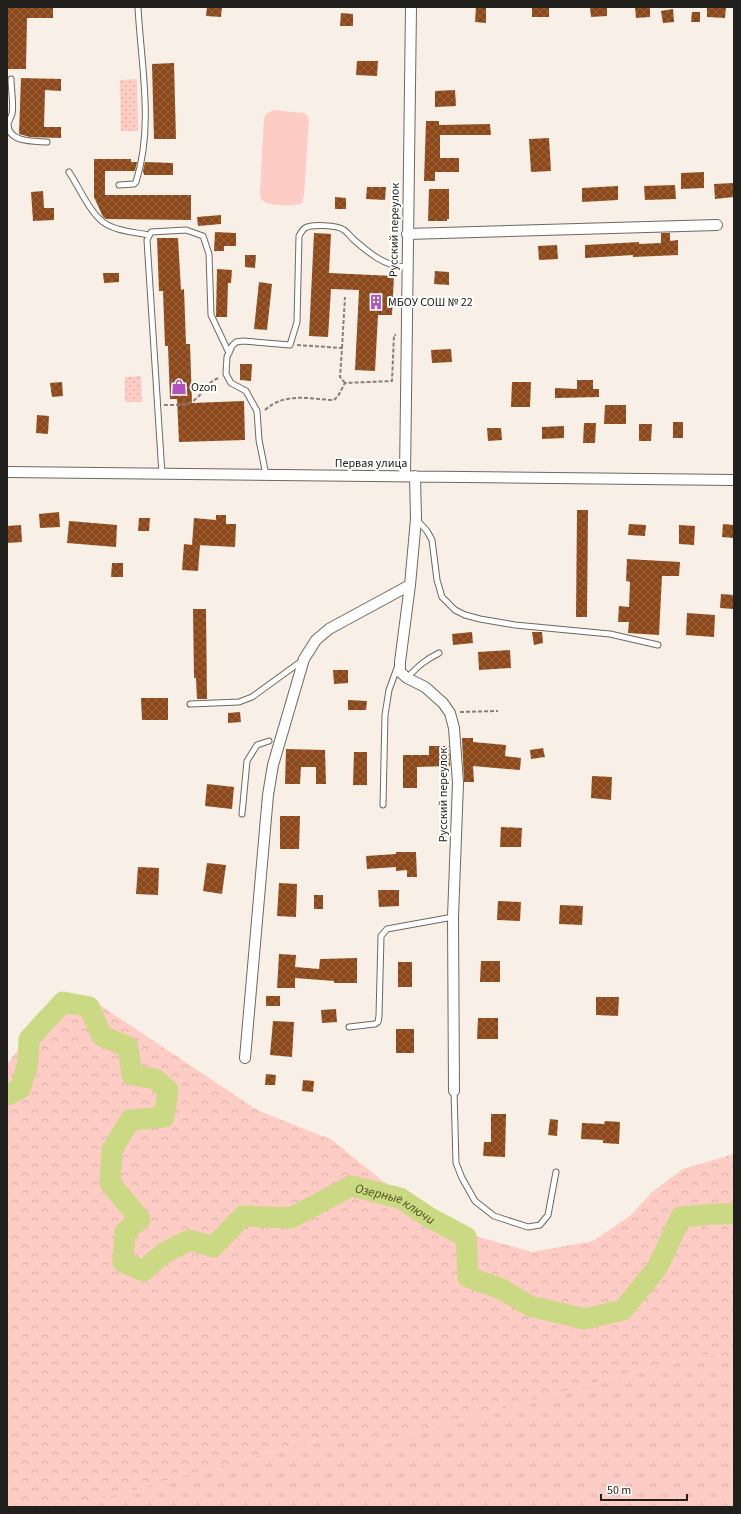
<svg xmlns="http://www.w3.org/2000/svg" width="741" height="1514" font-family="'Source Sans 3',sans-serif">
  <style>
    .grass { fill: url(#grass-tufts) }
    .forest { fill: url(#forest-crowns) }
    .park { fill: url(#park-dots) }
    .garden { fill: #fdccc4 }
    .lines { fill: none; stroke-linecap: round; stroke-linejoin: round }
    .river { stroke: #cbd984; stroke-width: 21 }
    .building { fill: url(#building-cross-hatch) }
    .lane-casing { stroke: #6e6860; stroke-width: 7 }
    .street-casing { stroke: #6e6860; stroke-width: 12 }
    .path { stroke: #85807a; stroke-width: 2; stroke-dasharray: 4 2; stroke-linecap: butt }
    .lane { stroke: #fff; stroke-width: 5 }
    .street { stroke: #fff; stroke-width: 10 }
    .labels { text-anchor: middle; stroke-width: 4; stroke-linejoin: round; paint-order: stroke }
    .street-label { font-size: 12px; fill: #22201c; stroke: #fff }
    .poi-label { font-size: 12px; fill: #22201c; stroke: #fff; text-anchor: start }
    .water-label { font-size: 13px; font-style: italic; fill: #4c5417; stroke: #fff }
  </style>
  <defs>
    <pattern id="grass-tufts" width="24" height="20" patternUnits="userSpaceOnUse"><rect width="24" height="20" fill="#fdccc4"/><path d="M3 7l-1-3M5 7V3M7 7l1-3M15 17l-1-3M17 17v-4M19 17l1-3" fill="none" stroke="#d9afa8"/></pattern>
    <pattern id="forest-crowns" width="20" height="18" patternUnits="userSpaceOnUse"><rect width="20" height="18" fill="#fdccc4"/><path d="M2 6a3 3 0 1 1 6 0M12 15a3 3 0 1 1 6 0" fill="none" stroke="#d9afa8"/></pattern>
    <pattern id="park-dots" width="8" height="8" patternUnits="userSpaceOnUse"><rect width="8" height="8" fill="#fdccc4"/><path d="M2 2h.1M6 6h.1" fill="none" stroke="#d9afa8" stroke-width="1.8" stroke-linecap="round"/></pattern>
    <pattern id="building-cross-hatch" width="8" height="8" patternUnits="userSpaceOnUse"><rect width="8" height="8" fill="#8d4819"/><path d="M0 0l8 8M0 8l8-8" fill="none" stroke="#996542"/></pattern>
  </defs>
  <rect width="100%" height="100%" fill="#f8f0e7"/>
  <path class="grass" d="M698,1354L734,1358V1507H70L326,1437L386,1441Z"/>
  <path class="forest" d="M76,995L88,997L257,1110L332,1140L384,1182L472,1235L532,1252L593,1241L630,1216L652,1192L683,1169L734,1154V1358L698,1354L386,1441L326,1437L70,1507H7V1064L59,998Z"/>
  <path class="park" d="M137,79L138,131H121L120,80Z
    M141,376L142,402H125V377Z"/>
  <path class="garden" d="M273,110L304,113L307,115L309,120L304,195L302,203C296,207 269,206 263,201C260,199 261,196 260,192L264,118L266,114Z"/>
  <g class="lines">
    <path class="river" id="s1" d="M7,1095L20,1089L28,1063L29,1039L63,1002L89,1007L102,1036L128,1047L132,1075L155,1079L168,1090L164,1117L130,1120L112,1150L110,1183L140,1219L125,1232L123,1262L143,1271L164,1253L190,1240L213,1247L243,1216L291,1218L351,1186L400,1198L430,1218L466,1237L468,1277L499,1288L530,1306L585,1319L623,1310L657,1268L681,1217L712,1214H734"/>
  </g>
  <path class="building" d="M7,7H53V18H27L26,69H7Z
    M207,7H222L221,17L206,16Z
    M476,7H486V23L475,22Z
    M532,7H549V17H532Z
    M590,7H607V16L591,17Z
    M635,7H650V17L636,18Z
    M707,7H726L725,18L707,17Z
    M673,9L674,22L663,23L661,11Z
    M692,12H700V22H691Z
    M341,13L353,14V26H340Z
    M357,61H378L377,76L356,75Z
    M174,63L176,139H154L152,64Z
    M21,78L61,79V91L45,90L44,127H61V138L30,137L19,134Z
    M455,90L456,106L435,107V91Z
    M426,121H439V125L490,124L491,135H440V158H459V172H435V181H424Z
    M549,138L551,171L531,172L529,139Z
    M94,159H131V162H137L135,171H105V195H191V220L106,219L103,217L94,197Z
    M145,162L173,163V175H144L143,171Z
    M704,172V188L681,189V173Z
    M733,183L734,197L715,199L714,184Z
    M675,185L676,199L645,200L644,186Z
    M618,186V200L582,202V188Z
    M367,187H386L385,200L366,199Z
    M429,189H449V219H447V221H428Z
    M43,191L44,208H54V220L33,221L31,192Z
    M335,197L346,198V209H335Z
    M221,215V224L198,226L197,217Z
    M215,232L236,233V246H224V251H214Z
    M314,233L331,234L329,273L394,276L392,315H378L375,371L355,370L359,290L331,289L328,337L309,336Z
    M661,233H670V241L678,240V255L633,257V255L585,258V245L639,242V244L661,243Z
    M157,238H178L181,290L184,289L186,344H190L192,403L244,401L245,440L179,442L177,399H170L168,346H165L163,291H159Z
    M557,245L558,259L539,260L538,246Z
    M245,255H256L255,268L245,267Z
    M217,269L232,270L231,283H228L227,317H216V316Z
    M435,271L449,272V285L434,284Z
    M103,273H119V282L104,283Z
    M259,282L272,284L267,330L254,329Z
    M451,349L452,362L432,363L431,350Z
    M240,364H252L251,381L240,380Z
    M577,380H593V389H599V397L555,398V388L577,389Z
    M62,382L63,396L52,397L50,383Z
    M512,382H531L530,407H511Z
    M605,405H626V424H604Z
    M37,415L49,416L48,434L36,433Z
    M673,422H683V438H673Z
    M584,423H596L595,443H583Z
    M639,424H652L651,441H639Z
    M564,426V438L542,439V427Z
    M487,428H501L502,440L488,441Z
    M577,510H588L587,617H576Z
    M59,512L60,527L40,528L39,514Z
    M216,515H226V524H236L235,547L197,545H200L198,571L182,570L184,544L192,545L194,518L216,520Z
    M139,518H150L149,531H138Z
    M69,521L117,525L116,547L67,543Z
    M629,524L646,525L645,536L628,535Z
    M723,524L734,525V538L722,537Z
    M21,525L22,542L7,543V526Z
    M679,525L695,526L694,545L679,544Z
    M627,559L680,562L679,576H662L659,635L628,633L629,622H618L619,606L629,607L630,582L626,581Z
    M112,563H123V577H111Z
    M721,594L734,595L733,609L720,608Z
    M193,609H206L207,699H197L196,678H194Z
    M687,613L715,615L714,637L686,635Z
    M472,632L473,643L453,645L452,634Z
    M532,632H542L543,643L534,645Z
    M510,650L511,668L479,670L478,652Z
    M333,670H348V683L334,684Z
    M141,698H168V720H142Z
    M348,700L367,701L366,710H348Z
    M240,712L241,722L228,723V713Z
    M462,738H473V742L506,745L505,756L521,758L520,770L473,766L474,782H464Z
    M429,746H449L450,766L417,767V788H403V755H429Z
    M543,748L545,757L531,759L530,750Z
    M286,749L325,750L326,784H316V767H301L300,784H285Z
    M354,752H367V785H353Z
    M592,776L612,777L611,800L591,798Z
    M207,784L234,787L232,809L205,806Z
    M280,816H300L299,849H280Z
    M501,827L522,828L521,847H500Z
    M396,852H416L417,877H407V870L396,871V867L367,869L366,856L396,854Z
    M207,863L226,865L222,894L203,891Z
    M138,867L159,868L158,895L136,894Z
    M279,883L297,884L296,917L277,916Z
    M378,890H399V906L379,907Z
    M314,895H323V909H314Z
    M498,901L521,902L520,921L497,920Z
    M560,905L583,906L582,925L559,924Z
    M279,954L296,955L295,967L319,969L320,959L357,958V983H334V981L295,978V988H277Z
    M481,961H500V982H480Z
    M398,962H412V987H398Z
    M266,996H280V1006H266Z
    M596,997H619L618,1016L596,1015Z
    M336,1009L337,1022L322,1023L321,1010Z
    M478,1018H498V1039H477Z
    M273,1021L294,1022L292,1057L270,1055Z
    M396,1029H414V1053H396Z
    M266,1074L276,1075L275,1085H265Z
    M303,1080L314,1081L313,1092L302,1091Z
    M491,1114H506L505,1157L483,1156L484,1142H491Z
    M550,1119L558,1120L557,1136L548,1135Z
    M605,1121L620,1122L619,1144L603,1143V1140L581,1139L582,1123L604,1124Z"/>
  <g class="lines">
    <defs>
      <path id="lane" d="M11,79C11,90 14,104 12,114C11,117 8,122 8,125C9,143 35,141 47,142
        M69,172C79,187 89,211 103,222C115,231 134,232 148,235
        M119,185L134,184L136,182C154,126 141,65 138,7
        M162,474L147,240L151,232L186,230L203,236L209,254L211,315L229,353
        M266,475L259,440L257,411L246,391L231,383L226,374L227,357L232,346L236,342L243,341L290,345L297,322L299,236C301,233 302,230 305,228C311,224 337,225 344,230C347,232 350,236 353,239C369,253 385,267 407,267
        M417,520L427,531L432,540L437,580L442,597L455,610L465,615L480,619L515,625L610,634L658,645
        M407,678C418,666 425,660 439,653
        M190,704L239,702L252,697L303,660
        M383,805L385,715L389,690L397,668
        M242,814L247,761L257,745L269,741
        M349,1027L375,1024L378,1022L379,1016L381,936L387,929L453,917
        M454,1091L456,1163L462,1178L475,1201L494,1216L528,1227L540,1225L548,1215L556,1172"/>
      <path id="street" d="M407,234L717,225
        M7,472L734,480
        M405,476L411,7
        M415,476L416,519L410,585L400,662V672L407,678L425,687L443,703L450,713L454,728L458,783L453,917L454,1091
        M245,1058L268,795L273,765L304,659L316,640L329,629L410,585"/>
    </defs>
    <use href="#lane" class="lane-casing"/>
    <use href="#street" class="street-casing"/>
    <path class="path" d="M297,345L342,348L340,377L345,383
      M342,348L345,297
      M164,405C173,405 186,406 193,401C204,394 207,381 219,378
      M265,410C285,392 309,399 334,400L338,396L345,383L392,381L394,335H396
      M460,712L498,711"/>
    <use href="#lane" class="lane"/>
    <use href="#street" class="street"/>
  </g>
  <defs>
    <symbol id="building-bare" viewBox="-9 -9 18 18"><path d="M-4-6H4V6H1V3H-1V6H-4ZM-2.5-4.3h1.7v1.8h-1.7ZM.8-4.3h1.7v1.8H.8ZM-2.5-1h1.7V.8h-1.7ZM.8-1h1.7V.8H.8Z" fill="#b153bd" stroke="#fff" stroke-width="2.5" paint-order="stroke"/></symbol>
    <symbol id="shop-bare" viewBox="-9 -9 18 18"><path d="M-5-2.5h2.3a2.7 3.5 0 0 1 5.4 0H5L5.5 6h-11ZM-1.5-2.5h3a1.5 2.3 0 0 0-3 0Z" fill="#b153bd" stroke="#fff" stroke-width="2.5" paint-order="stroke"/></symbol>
  </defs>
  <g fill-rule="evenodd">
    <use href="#building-bare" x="365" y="291" width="22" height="22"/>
    <use href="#shop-bare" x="168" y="376" width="22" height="22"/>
  </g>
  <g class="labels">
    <g class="street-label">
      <text transform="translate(394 230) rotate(-89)" y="4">Русский переулок</text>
      <text x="371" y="467">Первая улица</text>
      <text transform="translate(443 795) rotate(-90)" y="4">Русский переулок</text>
    </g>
    <g class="poi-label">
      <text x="388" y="306">МБОУ СОШ № 22</text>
      <text x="191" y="391">Ozon</text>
    </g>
    <g class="water-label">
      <text dy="5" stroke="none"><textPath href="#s1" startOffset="807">Озерные ключи</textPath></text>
    </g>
  </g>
  <rect width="741" height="1514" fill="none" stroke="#22201c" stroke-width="16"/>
  <path d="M601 1494v6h86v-6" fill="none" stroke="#22201c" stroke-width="2"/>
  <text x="607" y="1494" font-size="12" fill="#22201c" stroke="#ffffff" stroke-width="3" paint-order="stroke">50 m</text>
</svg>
